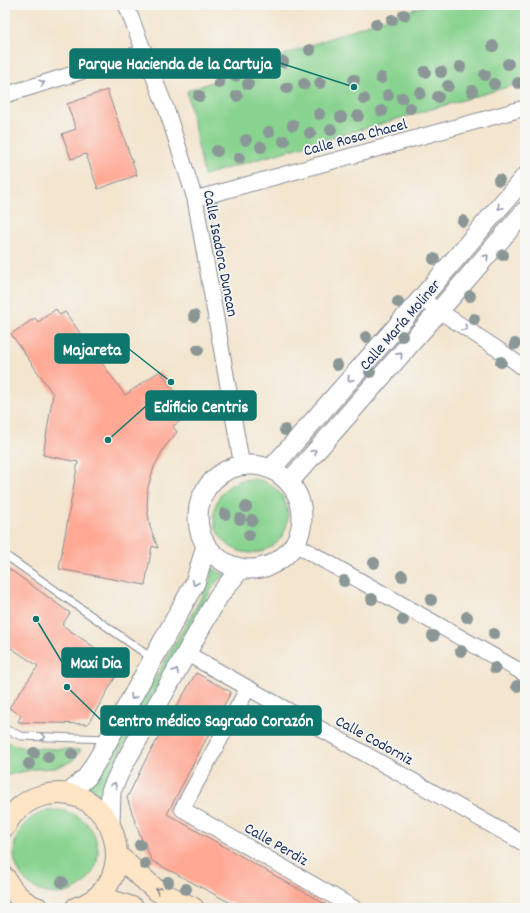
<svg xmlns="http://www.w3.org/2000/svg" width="530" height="913" font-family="Dekko,sans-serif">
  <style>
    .green { fill: #88d38f; stroke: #528176 }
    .building { fill: #ffa994 }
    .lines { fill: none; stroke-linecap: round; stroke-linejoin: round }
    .service-casing { stroke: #878a96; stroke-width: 9 }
    .minor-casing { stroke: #878a96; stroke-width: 17 }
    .tertiary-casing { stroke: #878a96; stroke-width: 21 }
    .secondary-casing { stroke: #878a96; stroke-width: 23 }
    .service { stroke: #fff; stroke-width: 7 }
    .minor { stroke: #fff; stroke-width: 15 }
    .tertiary { stroke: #fff; stroke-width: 19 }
    .secondary { stroke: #fde5c5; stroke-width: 21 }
    .tree { fill: #8b9797 }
    .oneway { stroke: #8d97ae }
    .oneway2 { stroke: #8c8a92 }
    .labels { text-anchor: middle; stroke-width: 3.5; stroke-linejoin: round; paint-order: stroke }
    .street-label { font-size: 16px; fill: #1b2f5e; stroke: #f6f6f2 }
    .leader { fill: none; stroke: #0f766e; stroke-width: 1.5 }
    .callout-dot { fill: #0f766e; stroke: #f6f6f2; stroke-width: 1.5 }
    .callout { fill: #0f766e; stroke: #0f766e; stroke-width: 1.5 }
    .callout-label { font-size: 17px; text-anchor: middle; font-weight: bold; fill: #fff }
  </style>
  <rect width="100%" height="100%" fill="#f6f6f2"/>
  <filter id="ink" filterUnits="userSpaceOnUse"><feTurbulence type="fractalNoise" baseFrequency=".025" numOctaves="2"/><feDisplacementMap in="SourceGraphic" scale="8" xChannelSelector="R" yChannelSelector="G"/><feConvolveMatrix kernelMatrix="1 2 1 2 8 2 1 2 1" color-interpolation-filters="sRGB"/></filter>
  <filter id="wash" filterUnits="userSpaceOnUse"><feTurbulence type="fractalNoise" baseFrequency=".012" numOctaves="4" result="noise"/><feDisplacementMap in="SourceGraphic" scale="16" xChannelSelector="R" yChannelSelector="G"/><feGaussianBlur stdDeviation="0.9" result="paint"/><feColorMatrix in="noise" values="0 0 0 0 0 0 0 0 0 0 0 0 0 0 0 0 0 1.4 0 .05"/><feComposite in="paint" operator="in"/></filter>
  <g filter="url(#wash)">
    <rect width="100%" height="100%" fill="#f3e5ce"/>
    <path class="green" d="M427,5H525V82L204,175L187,91L363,26Z
      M214 516a37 37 0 1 1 74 0a37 37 0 1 1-74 0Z
      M211,567L218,572L226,575L218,580L213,587L107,776L101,797L94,791L86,787L101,773L209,584L212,573Z
      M5,741L21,747L81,750L72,761L55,768L35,769L12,774L5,777Z
      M14 852a42 42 0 1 1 84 0a42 42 0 1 1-84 0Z"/>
    <g id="blocks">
      <path class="building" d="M107,90L137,175L98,189L86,154L71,159L62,134L76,129L67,104Z
        M56,309L60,315L65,312L125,395L160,371L176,393L167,399L182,420L173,426L177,432L164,448L154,467L148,487L147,507L150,527L158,548L152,546L145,585L59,569L78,462L43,455L53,394L11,334L35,318L38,322Z
        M5,566L70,613L62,625L122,666L88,724L18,722L21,715L9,708L38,666L5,644Z
        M196,673L231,692L167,814L332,908H240L152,861L139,833L127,798L146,759Z"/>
    </g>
  </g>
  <g filter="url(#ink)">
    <use href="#blocks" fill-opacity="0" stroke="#878a96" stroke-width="1"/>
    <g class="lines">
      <defs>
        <path id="service" d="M5,555L153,659
          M5,729L21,736L108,739"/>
        <path id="minor" d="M126,5L167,111L195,199L242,466
          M5,95L145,52
          M195,199L525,108
          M421,299L502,352L525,369
          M295,544L525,674
          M186,653L525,844
          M248,688L182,809L354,908"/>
        <path id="tertiary" d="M198 517a52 52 0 1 1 104 0a52 52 0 1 1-104 0Z
          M271,469L421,299L525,177
          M289,482L439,311L525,211
          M68,794L87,777L99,757L195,583L206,546
          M110,824L111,791L121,769L218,597L241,568"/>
        <path id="secondary" d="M5,826C12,812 26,800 41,796C116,776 148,885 76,908
          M117,855L156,890L193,908
          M5,878C11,891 24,904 38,908
          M98,896L133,908"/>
      </defs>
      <use href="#service" class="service-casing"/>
      <use href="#minor" class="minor-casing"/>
      <use href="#tertiary" class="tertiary-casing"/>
      <use href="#secondary" class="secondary-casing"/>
      <use href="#service" class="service"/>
      <use href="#minor" class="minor"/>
      <use href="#tertiary" class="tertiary"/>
      <use href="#secondary" class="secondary"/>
    </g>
    <g class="tree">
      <circle cx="404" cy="15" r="6"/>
      <circle cx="392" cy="20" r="6"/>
      <circle cx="376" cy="24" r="6"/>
      <circle cx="493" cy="46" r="6"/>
      <circle cx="310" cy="50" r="6"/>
      <circle cx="283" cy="62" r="6"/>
      <circle cx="508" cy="64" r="6"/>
      <circle cx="460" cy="67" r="6"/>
      <circle cx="256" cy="72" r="6"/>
      <circle cx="425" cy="72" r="6"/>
      <circle cx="441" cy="72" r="6"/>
      <circle cx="485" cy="75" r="6"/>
      <circle cx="235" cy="76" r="6"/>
      <circle cx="381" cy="78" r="6"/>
      <circle cx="354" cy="80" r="6"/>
      <circle cx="219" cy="83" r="6"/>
      <circle cx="320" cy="83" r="6"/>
      <circle cx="518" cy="83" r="6"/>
      <circle cx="248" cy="84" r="6"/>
      <circle cx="304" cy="84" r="6"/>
      <circle cx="494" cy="84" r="6"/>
      <circle cx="448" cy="86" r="6"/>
      <circle cx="287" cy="88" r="6"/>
      <circle cx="472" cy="91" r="6"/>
      <circle cx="420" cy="93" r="6"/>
      <circle cx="388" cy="95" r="6"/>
      <circle cx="199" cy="96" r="6"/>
      <circle cx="237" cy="96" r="6"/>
      <circle cx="438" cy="97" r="6"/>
      <circle cx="402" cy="98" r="6"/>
      <circle cx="364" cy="99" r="6"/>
      <circle cx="410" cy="108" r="6"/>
      <circle cx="382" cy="111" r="6"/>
      <circle cx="319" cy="114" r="6"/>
      <circle cx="358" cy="116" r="6"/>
      <circle cx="341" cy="117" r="6"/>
      <circle cx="293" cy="125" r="6"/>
      <circle cx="331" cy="130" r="6"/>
      <circle cx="269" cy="132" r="6"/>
      <circle cx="310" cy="133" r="6"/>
      <circle cx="246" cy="140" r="6"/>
      <circle cx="284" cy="141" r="6"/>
      <circle cx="261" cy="147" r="6"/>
      <circle cx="217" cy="151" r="6"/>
      <circle cx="239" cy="158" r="6"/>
      <circle cx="499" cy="180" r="6"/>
      <circle cx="463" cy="221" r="6"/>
      <circle cx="503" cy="255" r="6"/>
      <circle cx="434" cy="259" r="6"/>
      <circle cx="470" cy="296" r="6"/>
      <circle cx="398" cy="302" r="6"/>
      <circle cx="194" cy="316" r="6"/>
      <circle cx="474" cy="319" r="6"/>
      <circle cx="402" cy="336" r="6"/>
      <circle cx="366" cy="337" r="6"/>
      <circle cx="515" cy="344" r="6"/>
      <circle cx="198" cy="350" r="6"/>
      <circle cx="501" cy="362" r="6"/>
      <circle cx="337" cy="365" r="6"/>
      <circle cx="370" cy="372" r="6"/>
      <circle cx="285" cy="430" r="6"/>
      <circle cx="246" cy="507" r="6"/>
      <circle cx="225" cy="514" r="6"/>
      <circle cx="240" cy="519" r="6"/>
      <circle cx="252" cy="520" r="6"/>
      <circle cx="249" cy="535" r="6"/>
      <circle cx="374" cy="563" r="6"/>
      <circle cx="402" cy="576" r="6"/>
      <circle cx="344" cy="581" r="6"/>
      <circle cx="372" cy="599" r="6"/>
      <circle cx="431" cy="600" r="6"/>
      <circle cx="467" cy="617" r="6"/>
      <circle cx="403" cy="620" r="6"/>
      <circle cx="494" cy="634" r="6"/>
      <circle cx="433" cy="636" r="6"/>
      <circle cx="461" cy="651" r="6"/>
      <circle cx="495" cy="668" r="6"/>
      <circle cx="517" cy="686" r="6"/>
      <circle cx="34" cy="753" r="6"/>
      <circle cx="72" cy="754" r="6"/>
      <circle cx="48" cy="757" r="6"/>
      <circle cx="29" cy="764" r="6"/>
      <circle cx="140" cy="845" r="6"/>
      <circle cx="145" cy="864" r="6"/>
      <circle cx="62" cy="882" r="6"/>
      <circle cx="168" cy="882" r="6"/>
      <circle cx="186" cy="889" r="6"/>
    </g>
    <defs><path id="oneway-chevron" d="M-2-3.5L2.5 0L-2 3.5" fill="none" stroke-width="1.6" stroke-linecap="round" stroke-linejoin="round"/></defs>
    <g class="oneway">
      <use href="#oneway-chevron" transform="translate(42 83) rotate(-17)"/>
      <use href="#oneway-chevron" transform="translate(500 207) rotate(131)"/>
      <use href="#oneway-chevron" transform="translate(486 257) rotate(-49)"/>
      <use href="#oneway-chevron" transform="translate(465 328) rotate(33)"/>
      <use href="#oneway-chevron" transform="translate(400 355) rotate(-48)"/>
      <use href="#oneway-chevron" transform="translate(350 379) rotate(131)"/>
      <use href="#oneway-chevron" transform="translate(314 452) rotate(-49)"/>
      <use href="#oneway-chevron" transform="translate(195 583) rotate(112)"/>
      <use href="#oneway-chevron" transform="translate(176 671) rotate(-60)"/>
      <use href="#oneway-chevron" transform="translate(133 697) rotate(119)"/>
      <use href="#oneway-chevron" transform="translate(43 737) rotate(2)"/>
      <use href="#oneway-chevron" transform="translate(114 785) rotate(-68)"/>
    </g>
    <use class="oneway2" href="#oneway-chevron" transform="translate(158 890) rotate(-148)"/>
  </g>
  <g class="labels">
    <g class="street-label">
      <text transform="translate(355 136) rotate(-15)" y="6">Calle Rosa Chacel</text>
      <text transform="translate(222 253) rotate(79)" y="6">Calle Isadora Duncan</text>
      <text transform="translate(399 324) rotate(-49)" y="6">Calle María Moliner</text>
      <text transform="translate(375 739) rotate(29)" y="6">Calle Codorniz</text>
      <text transform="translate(277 843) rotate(30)" y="6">Calle Perdiz</text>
    </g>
  </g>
  <path class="leader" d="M354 87L280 63M171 382L129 349M108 440L146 406M36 619L62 662M67 687L101 720"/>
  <g class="callout-dot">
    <circle cx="354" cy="87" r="4"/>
    <circle cx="171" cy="382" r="4"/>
    <circle cx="108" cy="440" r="4"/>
    <circle cx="36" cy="619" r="4"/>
    <circle cx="67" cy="687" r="4"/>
  </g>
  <g class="callout">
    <rect x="70" y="49" width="210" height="29" rx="4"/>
    <rect x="55" y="334" width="74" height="29" rx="4"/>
    <rect x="146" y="391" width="110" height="29" rx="4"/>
    <rect x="62" y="648" width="67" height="29" rx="4"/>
    <rect x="101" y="706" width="220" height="29" rx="4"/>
  </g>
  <g class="callout-label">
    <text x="175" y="69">Parque Hacienda de la Cartuja</text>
    <text x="92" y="355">Majareta</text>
    <text x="201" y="412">Edificio Centris</text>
    <text x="96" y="668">Maxi Dia</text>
    <text x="211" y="726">Centro médico Sagrado Corazón</text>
  </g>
  <rect width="530" height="913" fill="none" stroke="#f6f6f2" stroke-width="20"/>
</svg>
